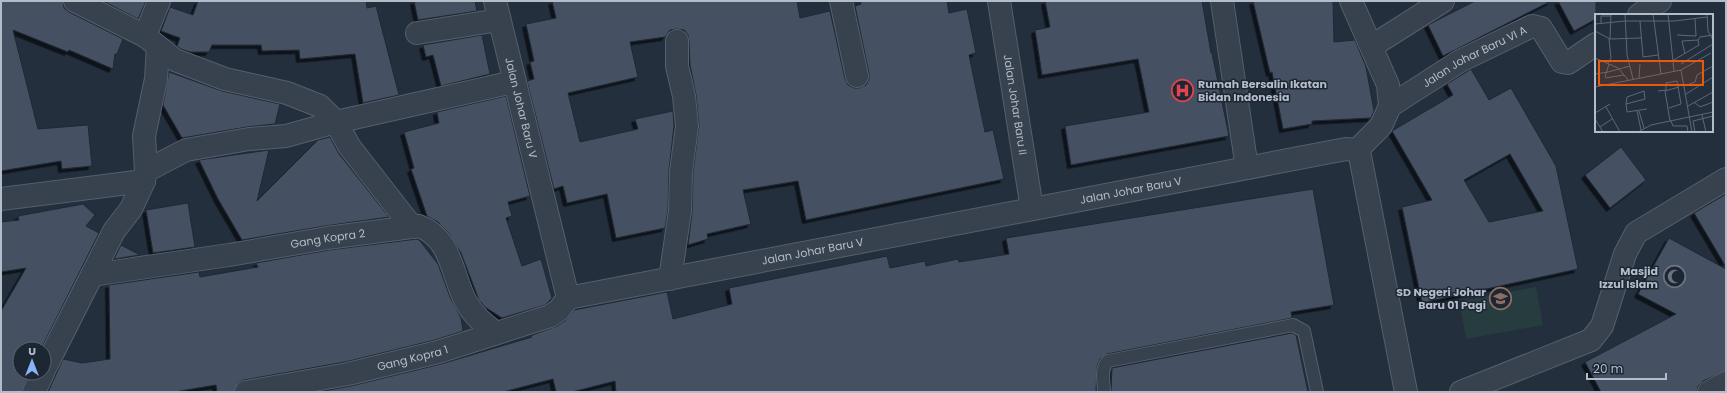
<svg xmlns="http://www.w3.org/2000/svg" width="1727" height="393" font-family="Poppins,sans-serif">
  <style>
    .green { fill: #263c3f }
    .building { fill: #455162; stroke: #1f2835; fill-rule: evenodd; filter: url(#shadow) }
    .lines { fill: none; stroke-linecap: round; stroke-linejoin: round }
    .lane-casing { stroke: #565f6c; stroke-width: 14 }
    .street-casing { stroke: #565f6c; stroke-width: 24 }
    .lane { stroke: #38414e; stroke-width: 12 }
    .street { stroke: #38414e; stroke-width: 22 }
    .labels { text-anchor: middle; stroke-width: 3; stroke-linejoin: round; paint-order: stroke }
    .street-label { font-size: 11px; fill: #b4bcc9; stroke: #1d2633 }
    .poi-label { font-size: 11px; font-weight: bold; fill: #b4bcc9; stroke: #1d2633; text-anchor: end }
    .inset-road { fill: none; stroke: #5e6776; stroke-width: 1 }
    .view { fill: #e8590c; fill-opacity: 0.15; stroke: #e8590c; stroke-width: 2 }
    .inset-edge { fill: none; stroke: #b4bcc9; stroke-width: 2 }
  </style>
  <defs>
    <filter id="shadow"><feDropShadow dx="-3.5" dy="3.5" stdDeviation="0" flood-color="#0009"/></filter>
  </defs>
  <rect width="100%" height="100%" fill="#242f3e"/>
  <path class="green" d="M1536,287L1543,325L1466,339L1459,301Z"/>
  <path class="building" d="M1,1H63L64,8L69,12L123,39L117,54H115L113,69L69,50L68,52L13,30L38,129L88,125L92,166L62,169L61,161L1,171Z
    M103,1H146L138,19Z
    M198,1H366L367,8L376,6L399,95L363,103L355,54L300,59L299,50L262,51L261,45H212L209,52H190L181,49L177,46L180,38L161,31L170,7L193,15Z
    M414,1H475L477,11L418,20Z
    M552,1H797L800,18L830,11L845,79L848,85L854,88H859L866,85L869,79V74L855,6L861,4L860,1H947L949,13L967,9L976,53L969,55L985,132L993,130L1004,179L806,220L798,181L743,190L751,224L707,234L708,239L688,245L692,213L693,173L699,125L696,95L690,65L689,41L688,35L684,30L677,29L670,30L665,37L630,42L638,77L568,93L580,142L638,129L635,119L673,111L674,126L669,170L668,210L665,228L616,238L607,194L567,203L563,186L554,189L527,81L534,79L530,62L534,61L526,24L556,18Z
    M1045,1H1202L1211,53H1212L1229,136L1071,165L1065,126L1149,112L1138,59L1042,75L1035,30L1050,27Z
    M1253,1H1333L1334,42L1355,40L1366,67L1374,111L1371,118L1312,121V124L1283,129L1272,72L1270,73Z
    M1475,1H1551L1443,56L1428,25Z
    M1558,1H1596V19L1574,31Z
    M482,35L490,74L441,86L433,55L426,57L423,45Z
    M1471,69L1489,100L1511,88L1556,166L1578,269L1422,303L1402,207L1432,200L1392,131L1453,95L1447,84ZM1510,154L1543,211L1489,222L1464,180Z
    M169,72L222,91L280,104L275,124L247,127L182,138L163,105Z
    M506,96L530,196L508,202L512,216L506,218L522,266L541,259L552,298L545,305L502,318L485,307L479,300L461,253L448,232L438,222L427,216L411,169L414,168L404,132L439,123L437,112Z
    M330,137L339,154L389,217L325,226L242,240L218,199L199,160L269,150L257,201L318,140Z
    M1621,147L1646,180L1610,208L1585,175Z
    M1313,189L1334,305L1291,312L1292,318L1107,354L1100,359L1097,366L1096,392H616L615,381L572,392H556L553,379L503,392H318L351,386L441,364L532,337L530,336L557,326L566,320L574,310L667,292L673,319L732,304L729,288L887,256L890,268L925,261L926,266L958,259L959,262L1009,254L1006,238Z
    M1726,194V267L1694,213Z
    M188,203L195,247L153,253L146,210Z
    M83,204L95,215L86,226L99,233L41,349H20V373H29L22,392H1V311L26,268L1,272V222L19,220L18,216Z
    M1669,238L1726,269V371L1703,381L1698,386L1697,392H1601L1585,362L1676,314L1638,294Z
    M417,239L420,241L438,264L450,297L461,318L463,331L435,340L345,362L244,380L238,383L234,392H217L216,385L174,392H48L63,359L82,363L110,359L109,285L199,272L200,277L258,267L256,263L329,250Z
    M121,245L140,255L114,259Z
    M1292,333L1296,335L1308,392H1111L1112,368Z"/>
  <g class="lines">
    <defs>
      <path id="lane" d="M1104,392C1104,382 1100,368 1108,361L1293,325L1304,331L1317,392"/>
      <g id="street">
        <path d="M75,1L145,36L175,60L225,79L287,93L320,106L336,122L349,146L412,227"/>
        <path id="s1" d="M495,1L568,298"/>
        <path d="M841,1L857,76"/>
        <path id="s2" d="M999,1L1032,209"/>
        <path d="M1222,1L1247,168"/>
        <path d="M1351,1L1388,85L1390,106"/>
        <path d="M1639,15L1660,1"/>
        <path d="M417,33L499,20"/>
        <path d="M145,36L159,1"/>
        <path d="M1372,46L1443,1"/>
        <path id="s3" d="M158,47L156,79L144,136L146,171L144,181L131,209L114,231L92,275L229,255L327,238L419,226C452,238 452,276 466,302C474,316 484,324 496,333"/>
        <path id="s4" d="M1357,150L1381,126L1390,106L1460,61L1532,26L1541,28L1562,62L1568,63L1596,44"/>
        <path d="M1357,150L1360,156L1406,392"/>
        <path d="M146,171L186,150L249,139L286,136L336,122L513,82"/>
        <path d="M1,199L144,181"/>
        <path d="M670,279L680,211L681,172L687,126L684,96L677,66V41"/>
        <path id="s5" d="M568,298L1346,149L1357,150"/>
        <path d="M44,370L92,275"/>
        <path d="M34,392L43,373"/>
        <path id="s6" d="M246,392L348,374L438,352L550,316L559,310L568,298"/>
        <path d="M1461,392L1591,340L1602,326L1625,254L1636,233L1726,179"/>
        <path d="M1709,392L1726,383"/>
      </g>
    </defs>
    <use href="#lane" class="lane-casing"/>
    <use href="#street" class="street-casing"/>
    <use href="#lane" class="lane"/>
    <use href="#street" class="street"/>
  </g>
  <defs>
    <symbol id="hospital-ring" viewBox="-11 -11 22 22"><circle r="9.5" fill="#1d2633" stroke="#e0444e" stroke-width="1.5"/><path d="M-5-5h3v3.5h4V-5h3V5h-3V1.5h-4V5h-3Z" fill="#e0444e"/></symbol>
    <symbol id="mosque-ring" viewBox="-11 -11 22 22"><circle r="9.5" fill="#1d2633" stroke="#6b7280" stroke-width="1.5"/><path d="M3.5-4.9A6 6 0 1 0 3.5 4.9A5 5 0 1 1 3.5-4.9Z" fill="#6b7280"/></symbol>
    <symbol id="school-ring" viewBox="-11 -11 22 22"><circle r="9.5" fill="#1d2633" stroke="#8d6e63" stroke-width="1.5"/><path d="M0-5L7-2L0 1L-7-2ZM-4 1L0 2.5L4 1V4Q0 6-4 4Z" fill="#8d6e63"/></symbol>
  </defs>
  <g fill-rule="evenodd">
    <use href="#hospital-ring" x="1170" y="78" width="25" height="25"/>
    <use href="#mosque-ring" x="1662" y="264" width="25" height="25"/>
    <use href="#school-ring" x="1488" y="286" width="25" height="25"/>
  </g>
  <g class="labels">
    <g class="street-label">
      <text dy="4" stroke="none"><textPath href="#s4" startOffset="154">Jalan Johar Baru VI A</textPath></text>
      <text dy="4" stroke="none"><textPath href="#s2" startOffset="105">Jalan Johar Baru II</textPath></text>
      <text dy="4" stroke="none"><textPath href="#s1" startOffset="110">Jalan Johar Baru V</textPath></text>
      <text dy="4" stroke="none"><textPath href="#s5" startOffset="573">Jalan Johar Baru V</textPath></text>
      <text dy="4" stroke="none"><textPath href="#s3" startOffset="482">Gang Kopra 2</textPath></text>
      <text dy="4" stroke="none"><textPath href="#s5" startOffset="249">Jalan Johar Baru V</textPath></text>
      <text dy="4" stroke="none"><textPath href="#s6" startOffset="170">Gang Kopra 1</textPath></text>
    </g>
    <g class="poi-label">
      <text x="1198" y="88" text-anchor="start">Rumah Bersalin Ikatan<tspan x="1198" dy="13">Bidan Indonesia</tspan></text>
      <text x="1658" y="275">Masjid<tspan x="1658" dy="13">Izzul Islam</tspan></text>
      <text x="1486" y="296">SD Negeri Johar<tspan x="1486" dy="13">Baru 01 Pagi</tspan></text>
    </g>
  </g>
  <g transform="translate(1595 14)">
    <rect width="118" height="118" fill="#242f3e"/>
    <path class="inset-road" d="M30,0L32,41L38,65M58,0L66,60M73,0L79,57M112,0L113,17L118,26M45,7L48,43L63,41M6,9V2H16M0,10L30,7H79L112,3M0,17L15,25L46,24M82,21L101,22L100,5M15,25L16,0M103,26L105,23L118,21M90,40L87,27L103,26M0,44L23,54L29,61M77,47L104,31L103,26M13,49L16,44L14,25M86,50L118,30M86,56L97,118M86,56L116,39M13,58L35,52M0,60L13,58M10,63L14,50M10,64L29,61L34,67M44,64L45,50M89,72L100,68L102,61L118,52M0,73L86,56M63,77L71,76V69L82,67L86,90L74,94M91,80L118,63M99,88L105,93L118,88M31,90L50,85L49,77L32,83L31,90L32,98L52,95M93,92L118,78M11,93L25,118M42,97L46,116M44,97L49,114M0,99L15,90M107,101L111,118M0,105L8,118M75,107L70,77L84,73M76,107L78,112H92L93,118M5,113L17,105M43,118L56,111L118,98M100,118L98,107L118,102"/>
    <path class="view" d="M4,47H108V71H4Z"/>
    <rect width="118" height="118" class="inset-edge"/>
  </g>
  <rect width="1727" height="393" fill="none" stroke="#b4bcc9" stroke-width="4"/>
  <g transform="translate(32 361)"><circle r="19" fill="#1d2633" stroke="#59626f"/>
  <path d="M0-3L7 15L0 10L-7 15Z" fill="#8ab4f8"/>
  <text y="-6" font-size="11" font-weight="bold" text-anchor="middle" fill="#b4bcc9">U</text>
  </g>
  <path d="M1587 373v6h79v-6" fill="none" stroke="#b4bcc9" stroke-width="2"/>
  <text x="1593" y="373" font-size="12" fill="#b4bcc9" stroke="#1d2633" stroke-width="3" paint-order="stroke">20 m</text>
</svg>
